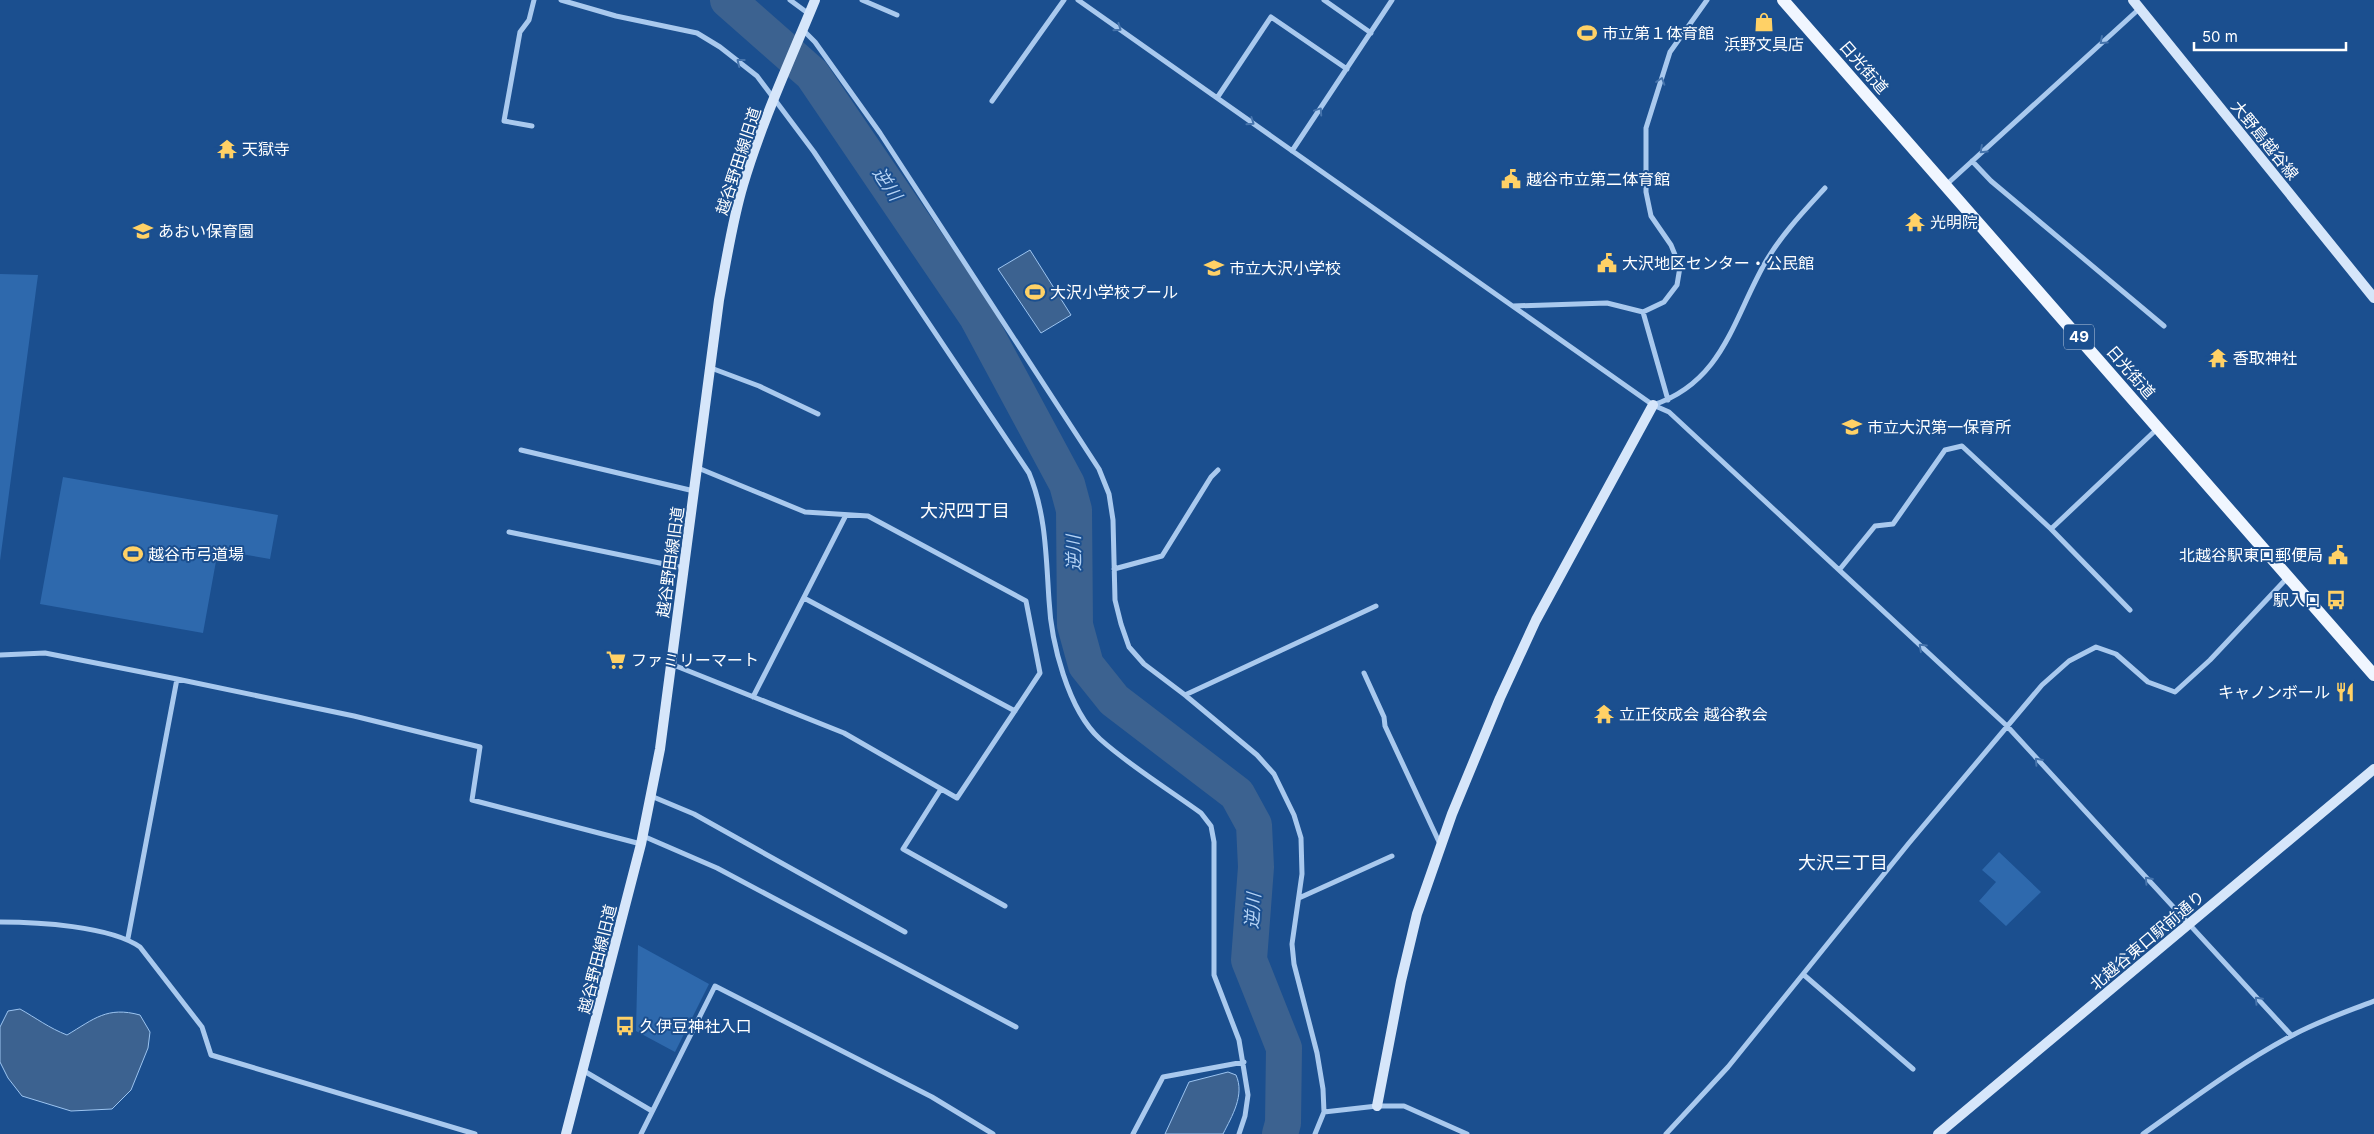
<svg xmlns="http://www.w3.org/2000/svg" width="2374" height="1134" font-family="Inter,'Noto Sans JP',sans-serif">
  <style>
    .green { fill: #2e69ad }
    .water { fill: #3c6290; stroke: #9cc4f0 }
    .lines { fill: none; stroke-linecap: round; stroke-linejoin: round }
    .river { stroke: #3c6290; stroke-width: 36 }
    .street { stroke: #a9c9ee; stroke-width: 5 }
    .secondary { stroke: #d6e6fa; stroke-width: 10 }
    .primary { stroke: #f0f6ff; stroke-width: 12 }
    .oneway { stroke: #4674ac }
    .labels { text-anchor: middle; stroke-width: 4; stroke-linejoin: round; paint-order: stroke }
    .shield { fill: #1b4f8f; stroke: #bbcadd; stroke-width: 1 }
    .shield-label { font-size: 15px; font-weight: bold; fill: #fff }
    .poi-label { font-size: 16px; fill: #fff; stroke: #1b4f8f; text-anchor: start }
    .street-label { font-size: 16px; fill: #fff; stroke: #1b4f8f }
    .water-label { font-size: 18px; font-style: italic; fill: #b5d3f5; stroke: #1b4f8f }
    .neighbourhood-label { font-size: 18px; fill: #fff; stroke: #1b4f8f }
  </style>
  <rect width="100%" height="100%" fill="#1b4f8f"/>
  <path class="green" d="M0,274L38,275L0,561Z
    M63,477L278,515L270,559L218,550L203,633L40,604Z
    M1999,852L2041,892L2006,926L1979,901L1996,882L1982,870Z
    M638,945L709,984L675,1052L636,1031Z"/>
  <path class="water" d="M1030,250L1071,315L1041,333L998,269Z
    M20,1009C36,1018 49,1028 67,1035C94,1019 107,1006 140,1015L150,1032L148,1048L131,1090L112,1109L71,1111L22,1096L8,1078L0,1062V1027L8,1011Z
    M1228,1072L1236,1075C1245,1095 1232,1116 1223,1134H1165L1189,1082Z"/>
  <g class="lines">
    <path class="river" d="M728,0L812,74L977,317L1067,484L1074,510L1075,625L1086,665L1114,700L1237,794L1254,825L1256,867L1249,960L1284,1048L1283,1123L1280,1134"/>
    <path class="street" d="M561,0L616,16L697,33L720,47L757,76L814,152L1029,473C1046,514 1046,556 1049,600C1051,642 1068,710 1100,739C1130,766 1168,789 1201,813L1211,826L1214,842V975L1239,1040L1248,1095L1245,1116L1239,1134
      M790,0L809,14
      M862,0L897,15
      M1078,0L1653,405L1669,412L2007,726L2291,1035
      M1324,0L1371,33
      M803,30L815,42L880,133L1099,469L1109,494L1113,520L1115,600L1121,624L1129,647L1144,664L1185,695L1257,755L1274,774L1294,815L1301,838L1302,874L1292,944L1294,964L1317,1053L1323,1089L1324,1112L1315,1134
      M1217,98L1271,17L1347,69
      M992,101L1064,0
      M532,126L504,121L520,32L529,20L534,0
      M1292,151L1392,0
      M1972,161L1991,181L2164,326
      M1946,185L2139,9
      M1513,306L1607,303L1643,312
      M711,368L759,386L818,414
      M1668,400L1643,312L1664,302L1677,285L1680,267L1671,245L1651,216L1646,192V128L1670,52L1707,0
      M1653,405C1723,382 1733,319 1765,263C1781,235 1804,211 1825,188
      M521,450L694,491
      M2051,529L2158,428
      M509,532L684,568
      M1114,569L1162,556L1211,477L1218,470
      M1840,569L1875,526L1893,524L1945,450L1962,446L2051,529L2130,610
      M804,598L1015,711
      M0,655L45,653L177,679L128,938
      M671,664L844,733L957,798L1040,673L1026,601L868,516L805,512L698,468
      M1364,673L1384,717L1385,726L1440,844
      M177,679L354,716L480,747L472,800L641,844
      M1185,695L1376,606
      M753,697L846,515
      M941,789L903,849L1005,906
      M651,796L694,814L905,932
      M643,836L717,868L1016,1027
      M1299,898L1392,856
      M0,922C37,922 110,926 140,947L202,1027L211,1055L475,1134
      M1804,975L1913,1069
      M584,1071L652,1111
      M1324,1112L1377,1106H1404L1467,1134
      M641,1134L715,986L932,1097L993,1134
      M1133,1134L1163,1077L1244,1062
      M1666,1134L1728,1067L1909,843L2042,685L2069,661L2096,647L2116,654L2148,682L2175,692L2210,660L2288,577
      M2143,1134C2191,1100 2240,1063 2293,1035C2319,1021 2346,1012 2374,1001"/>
    <path class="secondary" d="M2133,0L2374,298
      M1377,1106L1401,981L1417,914L1452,814L1500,698L1536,620L1653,405
      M566,1134L641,844L660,749L719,300C726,262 732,222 743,185C762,121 790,61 815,0
      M1938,1134L2374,769"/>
    <path class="primary" d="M1783,0L2374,675"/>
  </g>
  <defs><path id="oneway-chevron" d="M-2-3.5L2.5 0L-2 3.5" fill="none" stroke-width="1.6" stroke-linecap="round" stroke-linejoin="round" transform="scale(1.25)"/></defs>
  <g class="oneway">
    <use href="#oneway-chevron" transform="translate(1118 28) rotate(35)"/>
    <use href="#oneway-chevron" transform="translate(2103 41) rotate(138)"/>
    <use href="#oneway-chevron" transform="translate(740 62) rotate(-142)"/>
    <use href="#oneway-chevron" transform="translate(1661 81) rotate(-72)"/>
    <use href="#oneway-chevron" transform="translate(1319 111) rotate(-56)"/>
    <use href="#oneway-chevron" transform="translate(1251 122) rotate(35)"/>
    <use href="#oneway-chevron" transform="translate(1983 150) rotate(137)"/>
    <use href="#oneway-chevron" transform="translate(1922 647) rotate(-137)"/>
    <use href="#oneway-chevron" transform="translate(2038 761) rotate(-132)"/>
    <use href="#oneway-chevron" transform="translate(2148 880) rotate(-132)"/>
    <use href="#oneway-chevron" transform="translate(2258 1000) rotate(-133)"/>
  </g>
  <defs>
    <symbol id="shop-bare" viewBox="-9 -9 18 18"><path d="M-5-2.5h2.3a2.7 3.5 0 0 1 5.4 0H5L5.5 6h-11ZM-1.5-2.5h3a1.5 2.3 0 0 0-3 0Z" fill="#ffd166" stroke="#1b4f8f" stroke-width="2.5" paint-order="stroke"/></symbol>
    <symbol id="stadium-bare" viewBox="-9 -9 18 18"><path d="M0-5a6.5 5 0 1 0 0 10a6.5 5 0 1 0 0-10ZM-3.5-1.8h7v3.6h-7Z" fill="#ffd166" stroke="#1b4f8f" stroke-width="2.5" paint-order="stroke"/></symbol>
    <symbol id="temple-bare" viewBox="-9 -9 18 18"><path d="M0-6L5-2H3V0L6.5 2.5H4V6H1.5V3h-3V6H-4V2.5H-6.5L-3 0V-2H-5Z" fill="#ffd166" stroke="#1b4f8f" stroke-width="2.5" paint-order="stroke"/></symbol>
    <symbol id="civic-bare" viewBox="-9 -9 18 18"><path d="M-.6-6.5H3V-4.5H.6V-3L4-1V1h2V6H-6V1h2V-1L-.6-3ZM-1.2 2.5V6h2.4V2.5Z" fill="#ffd166" stroke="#1b4f8f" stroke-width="2.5" paint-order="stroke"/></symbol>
    <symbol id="school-bare" viewBox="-9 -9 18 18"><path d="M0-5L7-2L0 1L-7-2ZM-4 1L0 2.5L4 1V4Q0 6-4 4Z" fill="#ffd166" stroke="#1b4f8f" stroke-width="2.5" paint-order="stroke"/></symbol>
    <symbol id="bus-bare" viewBox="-9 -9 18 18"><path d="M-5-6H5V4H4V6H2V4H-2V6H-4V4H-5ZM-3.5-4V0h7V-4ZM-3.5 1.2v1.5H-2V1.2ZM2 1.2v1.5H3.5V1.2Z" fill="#ffd166" stroke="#1b4f8f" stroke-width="2.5" paint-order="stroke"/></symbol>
    <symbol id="supermarket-bare" viewBox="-9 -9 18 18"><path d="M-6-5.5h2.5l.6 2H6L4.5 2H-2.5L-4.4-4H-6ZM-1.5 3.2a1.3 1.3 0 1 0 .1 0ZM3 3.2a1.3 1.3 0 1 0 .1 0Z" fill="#ffd166" stroke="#1b4f8f" stroke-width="2.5" paint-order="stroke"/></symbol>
    <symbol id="restaurant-bare" viewBox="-9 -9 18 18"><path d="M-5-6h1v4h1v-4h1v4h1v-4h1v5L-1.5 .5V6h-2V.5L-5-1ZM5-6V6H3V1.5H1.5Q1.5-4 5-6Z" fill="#ffd166" stroke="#1b4f8f" stroke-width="2.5" paint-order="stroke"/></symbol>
  </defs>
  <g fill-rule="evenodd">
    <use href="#shop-bare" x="1750" y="8" width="28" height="28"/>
    <use href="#stadium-bare" x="1573" y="19" width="28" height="28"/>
    <use href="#temple-bare" x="213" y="135" width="28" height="28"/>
    <use href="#civic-bare" x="1497" y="165" width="28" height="28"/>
    <use href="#temple-bare" x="1901" y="208" width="28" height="28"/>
    <use href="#school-bare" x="129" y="217" width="28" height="28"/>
    <use href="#civic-bare" x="1593" y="249" width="28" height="28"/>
    <use href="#school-bare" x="1200" y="254" width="28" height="28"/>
    <use href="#stadium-bare" x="1021" y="278" width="28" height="28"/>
    <use href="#temple-bare" x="2204" y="344" width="28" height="28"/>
    <use href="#school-bare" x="1838" y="413" width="28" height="28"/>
    <use href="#stadium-bare" x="119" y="540" width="28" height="28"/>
    <use href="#civic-bare" x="2324" y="541" width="28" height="28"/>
    <use href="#bus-bare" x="2322" y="586" width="28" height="28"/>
    <use href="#supermarket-bare" x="602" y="646" width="28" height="28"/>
    <use href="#restaurant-bare" x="2331" y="678" width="28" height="28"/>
    <use href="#temple-bare" x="1590" y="700" width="28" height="28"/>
    <use href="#bus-bare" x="611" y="1012" width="28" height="28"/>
  </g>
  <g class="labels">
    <rect class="shield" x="2064" y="324.5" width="30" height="25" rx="4"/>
    <g class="shield-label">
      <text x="2079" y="342">49</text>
    </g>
    <g class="poi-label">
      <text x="1602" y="39">市立第１体育館</text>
      <text x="1764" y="50" text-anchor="middle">浜野文具店</text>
      <text x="242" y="155">天獄寺</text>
      <text x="1526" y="185">越谷市立第二体育館</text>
      <text x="1930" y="228">光明院</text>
      <text x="158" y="237">あおい保育園</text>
      <text x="1622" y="269">大沢地区センター・公民館</text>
      <text x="1229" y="274">市立大沢小学校</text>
      <text x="1050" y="298">大沢小学校プール</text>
      <text x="2233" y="364">香取神社</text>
      <text x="1867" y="433">市立大沢第一保育所</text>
      <text x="148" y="560">越谷市弓道場</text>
      <text x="2323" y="561" text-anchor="end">北越谷駅東口郵便局</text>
      <text x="2321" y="606" text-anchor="end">駅入口</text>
      <text x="631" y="666">ファミリーマート</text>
      <text x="2330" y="698" text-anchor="end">キャノンボール</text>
      <text x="1619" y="720">立正佼成会 越谷教会</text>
      <text x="640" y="1032">久伊豆神社入口</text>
    </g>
    <g class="street-label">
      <text transform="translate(1864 67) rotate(49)" y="6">日光街道</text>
      <text transform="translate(2265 140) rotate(51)" y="6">大野島越谷線</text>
      <text transform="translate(738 161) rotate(-72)" y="6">越谷野田線旧道</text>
      <text transform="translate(2131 372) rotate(49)" y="6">日光街道</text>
      <text transform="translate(670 562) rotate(-82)" y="6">越谷野田線旧道</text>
      <text transform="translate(2147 940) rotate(-40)" y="6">北越谷東口駅前通り</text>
      <text transform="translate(597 959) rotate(-76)" y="6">越谷野田線旧道</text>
    </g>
    <g class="water-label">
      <text transform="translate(887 184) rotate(56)" y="6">逆川</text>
      <text transform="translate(1074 553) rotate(-91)" y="6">逆川</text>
      <text transform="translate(1253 911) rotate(-86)" y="6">逆川</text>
    </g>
    <g class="neighbourhood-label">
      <text x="965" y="517">大沢四丁目</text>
      <text x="1843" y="869">大沢三丁目</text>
    </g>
  </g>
  <path d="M2194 42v8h152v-8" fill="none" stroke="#ffffff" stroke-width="2.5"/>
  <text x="2202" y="42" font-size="15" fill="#ffffff" stroke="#1b4f8f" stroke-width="4" paint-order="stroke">50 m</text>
</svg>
